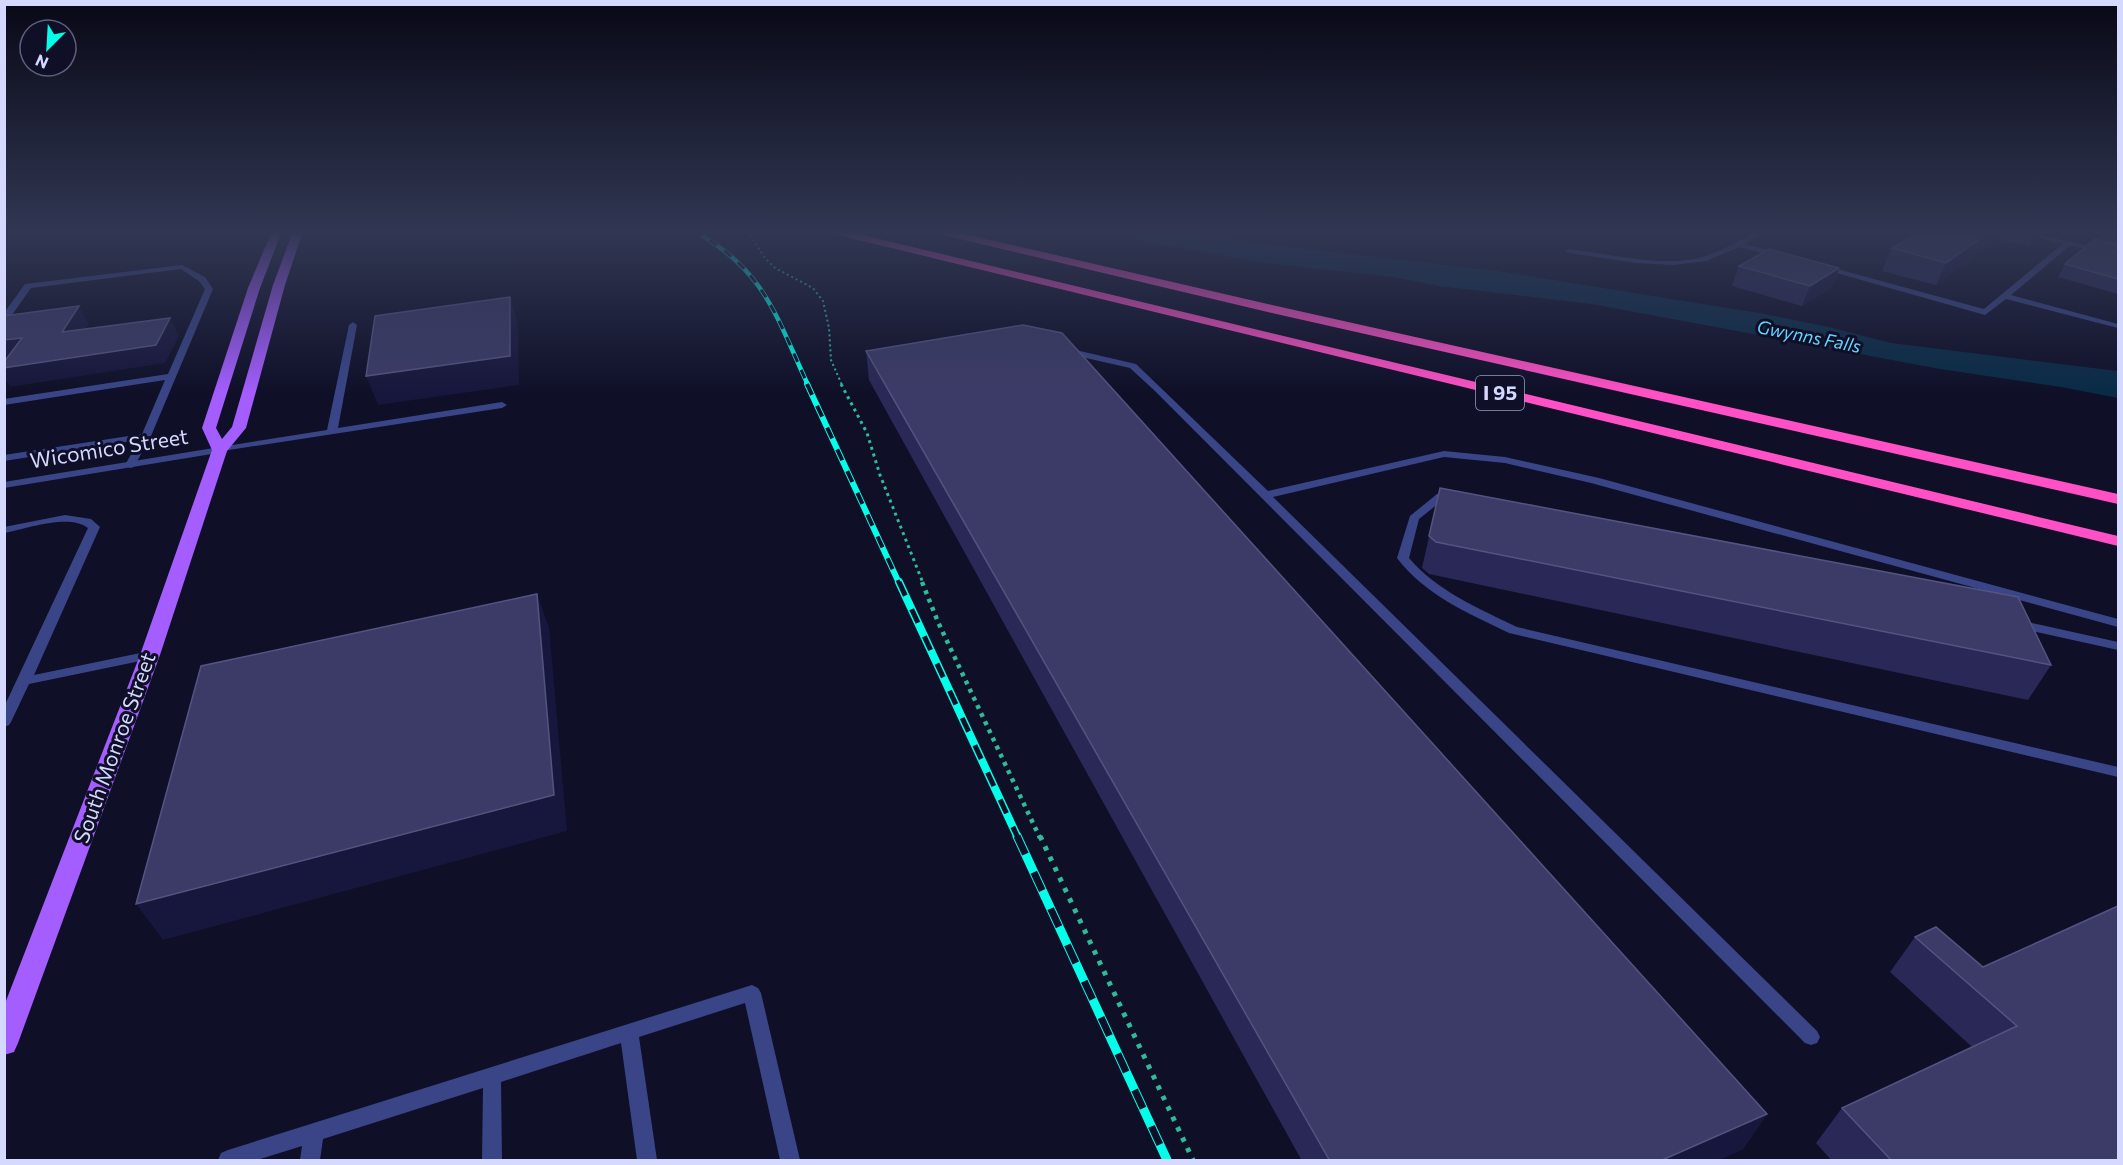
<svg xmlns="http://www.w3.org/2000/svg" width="2123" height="1165" font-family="Commissioner,sans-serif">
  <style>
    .water { fill: #092b46 }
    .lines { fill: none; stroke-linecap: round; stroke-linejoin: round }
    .path-far3 { stroke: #2dbb98; stroke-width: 2; stroke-dasharray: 2 3; stroke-linecap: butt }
    .path-far2 { stroke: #2dbb98; stroke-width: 3; stroke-dasharray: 3 4; stroke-linecap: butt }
    .path-far1 { stroke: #2dbb98; stroke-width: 4.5; stroke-dasharray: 4 5; stroke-linecap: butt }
    .path { stroke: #2dbb98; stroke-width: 5; stroke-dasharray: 4.5 7; stroke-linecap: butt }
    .lane { fill: #394587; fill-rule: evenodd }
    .street { fill: #394587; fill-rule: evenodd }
    .primary { fill: #a45dff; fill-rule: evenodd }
    .highway { fill: #ff51c5; fill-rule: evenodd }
    .rail-far3-casing { stroke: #02ffe9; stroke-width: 4.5 }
    .rail-far2-casing { stroke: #02ffe9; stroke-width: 6 }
    .rail-far1-casing { stroke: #02ffe9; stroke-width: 8 }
    .rail-casing { stroke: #02ffe9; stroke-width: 9 }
    .rail-far3 { stroke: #0f0f28; stroke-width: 3; stroke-dasharray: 9; stroke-linecap: butt }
    .rail-far2 { stroke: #0f0f28; stroke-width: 4; stroke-dasharray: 12; stroke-linecap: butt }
    .rail-far1 { stroke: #0f0f28; stroke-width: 5; stroke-dasharray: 15; stroke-linecap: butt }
    .rail { stroke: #0f0f28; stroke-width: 7; stroke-dasharray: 20; stroke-linecap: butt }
    .wall { fill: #292856 }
    .shaded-wall { fill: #17163c }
    .building { fill: #3c3b68; stroke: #545480; stroke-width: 1.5 }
    .labels { text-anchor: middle; stroke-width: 6; stroke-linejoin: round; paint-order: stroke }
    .far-water-label { font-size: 18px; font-style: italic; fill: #64d4ff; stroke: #0f0f28 }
    .shield { fill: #0f0f28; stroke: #9a9cbe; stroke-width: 1.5 }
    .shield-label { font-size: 20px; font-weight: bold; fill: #d6d9ff }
    .street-label { font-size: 21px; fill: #d6d9ff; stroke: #0f0f28 }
  </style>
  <rect width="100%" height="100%" fill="#0f0f28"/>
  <path class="water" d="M1093,231H1190L1248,242L1497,271L1759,313L1829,327L1891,343L2118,371V398L2061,387L1940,369L1592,304L1438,286L1394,277L1265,263L1133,240Z"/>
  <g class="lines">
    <path class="path-far3" d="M747,231L765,258L775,268L813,288L823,301L829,328L831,360L842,385"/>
    <path class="path-far2" d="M841,384L867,433L880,475L923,583"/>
    <path class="path-far1" d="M922,582L938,622L1040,838"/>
    <path class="path" d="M1040,836L1193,1160"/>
    <path class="lane" d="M1757,231H1766L1744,244L1783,254V258L1739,247L1706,261L1673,265L1637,263L1569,253L1565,251L1569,249C1611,254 1661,268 1703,257C1722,251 1740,240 1757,231Z
      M2066,241L2073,243L2011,295L2118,324V328L2006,299L1985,315L1819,268L1826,266L1984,309Z
      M182,265L205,277L213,289L151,436L134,467L130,468L125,465L139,440L4,461V455L142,434L165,380L4,405V399L168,374L205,289L199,281L181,269L31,288L7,322H4V313L25,284Z
      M353,322L357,325L338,428L502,402L507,405L502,408L216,452L215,450L220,447L327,430L349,325Z
      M1067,348L1136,364L1268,491L1444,451L1505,457L1599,478L2118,619V627L1591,483L1505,463L1444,457L1273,497L1817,1031L1820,1037L1817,1043L1811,1045L1805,1043L1155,391L1130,368L1064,353V349Z
      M1452,492L1456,493L1457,495L1456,497L1444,499L1419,519L1409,558C1437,591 1478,608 1517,627L2118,767V777L1509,633C1468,613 1425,595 1397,558L1410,516L1437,494Z
      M65,515L91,519L100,527L34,675L150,651L156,655L150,659L29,684L11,722L9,725L4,727V707L88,528C69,513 26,529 4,533V527Z
      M2018,620L2118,642V650L2014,627L2012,624Z
      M752,985L758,988L761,993L800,1160H780L745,1003L639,1037L657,1160H637L621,1043L501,1082L502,1160H482L483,1088L323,1139L320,1160H300L302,1146L257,1160H218L221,1153L228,1150Z"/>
    <path class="street" d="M2011,231H2023L2118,253V257Z
      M220,447L225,450L224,452L4,488V482Z"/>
    <path class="primary" d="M272,231H282L260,288L216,428L222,439L232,427L273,285L293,231H303L285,285L246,428L227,451L160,655L18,1043L14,1052L4,1055V1006L140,655L212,450L202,428L248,288Z"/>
    <path class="highway" d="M829,231H846L2118,536V546L834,234Z
      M934,231H952L1272,305L2118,494V504L1272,313L939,234Z"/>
    <defs>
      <path id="rail-far3" d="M694,231C765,270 776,316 808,385"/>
      <path id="rail-far2" d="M807,384L899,583"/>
      <path id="rail-far1" d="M899,582L1018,838"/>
      <path id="rail" d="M1017,836L1167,1160"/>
    </defs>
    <use href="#rail-far3" class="rail-far3-casing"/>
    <use href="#rail-far2" class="rail-far2-casing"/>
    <use href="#rail-far1" class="rail-far1-casing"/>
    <use href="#rail" class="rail-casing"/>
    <use href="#rail-far3" class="rail-far3"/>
    <use href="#rail-far2" class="rail-far2"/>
    <use href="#rail-far1" class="rail-far1"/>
    <use href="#rail" class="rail"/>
  </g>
  <path class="wall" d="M1919,231H2051L2046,234L2041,233L2038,240L2029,246L1998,240L1936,285L1882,271L1892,248Z
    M2104,231H2118V252L2117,254H2118V294L2058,277L2065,264L2098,240Z
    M1739,266L1839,268L1831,288L1802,306L1732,286Z
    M866,351L1767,1114L1743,1149L1716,1161H1302L869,380Z
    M1440,488L2051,665L2028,700L1429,574L1422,568Z
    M1915,937L1983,967L2118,1161H1832L1816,1143L1842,1108L1972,1047L1890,972Z"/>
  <path class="shaded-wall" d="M1991,231H2003L1998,240L1936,285L1946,263Z
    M2037,231H2042L2038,240L2029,246Z
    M1839,268L1831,288L1802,306L1810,286Z
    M510,297L518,324L519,385L378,405L366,376Z
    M79,306L89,324L71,350L62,332Z
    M170,318L179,336L165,363L10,387L4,378V368Z
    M22,338L32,356L4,360V340Z
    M537,594L549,627L567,831L163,940L136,904Z
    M1767,1114L1743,1149L1716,1161H1660Z"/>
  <path class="building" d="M1919,231H1991L1946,263L1892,248Z
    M2095,239L2118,245V249L2113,253L2118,254V279L2065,264Z
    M1769,249L1839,268L1810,286L1739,266Z
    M510,297V356L366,376L375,316Z
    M79,306L62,332L170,318L156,345L4,368V362L22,338L4,340V316Z
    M1023,325L1062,333L1767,1114L1660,1161H1330L866,351Z
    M1440,488L2018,597L2051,665L1436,542L1429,536Z
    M537,594L554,795L136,904L201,666Z
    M2118,906V1161H1892L1842,1108L2017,1026L1915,937L1936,927L1983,967Z"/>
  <linearGradient id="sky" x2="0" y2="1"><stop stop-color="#080816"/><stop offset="0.59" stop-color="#313753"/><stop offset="1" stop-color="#313753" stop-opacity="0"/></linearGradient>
  <rect width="2123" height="394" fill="url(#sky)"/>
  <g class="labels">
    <g class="far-water-label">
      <text transform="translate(1809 337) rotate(11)" y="6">Gwynns Falls</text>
    </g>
    <rect class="shield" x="1476" y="376" width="48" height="34" rx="4.5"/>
    <g class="shield-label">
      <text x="1500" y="400">I 95</text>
    </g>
    <g class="street-label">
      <text transform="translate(109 449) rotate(-9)" y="7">Wicomico Street</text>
      <text transform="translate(115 748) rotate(-70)" y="7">South Monroe Street</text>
    </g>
  </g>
  <rect width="2123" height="1165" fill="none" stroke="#d6d9ff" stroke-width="12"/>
  <g transform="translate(48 48) rotate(204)"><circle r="28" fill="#0f0f28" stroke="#5f607e" stroke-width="1.5"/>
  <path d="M0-4.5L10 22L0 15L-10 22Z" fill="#02ffe9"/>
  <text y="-9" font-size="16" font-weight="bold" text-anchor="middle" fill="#d6d9ff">N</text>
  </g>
</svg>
